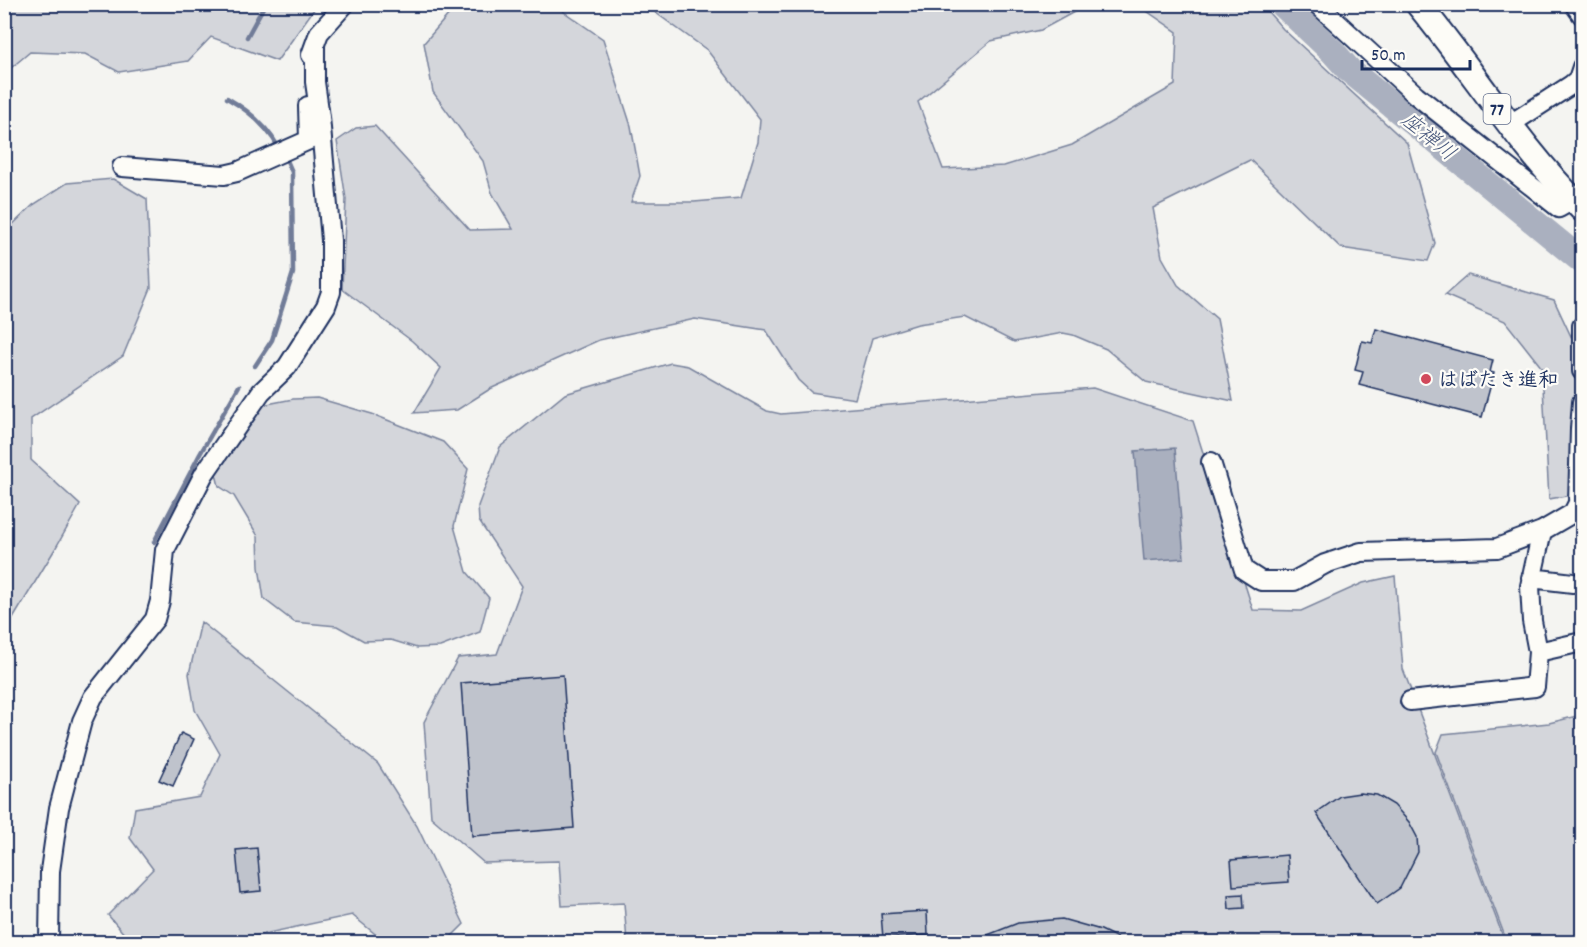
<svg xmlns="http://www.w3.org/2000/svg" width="1587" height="947" font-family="Dekko,'Klee One',sans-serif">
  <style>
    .green { fill: #d4d6db; stroke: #78829c; stroke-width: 1.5 }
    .water { fill: #aab0bf; stroke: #717c98; stroke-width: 1.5 }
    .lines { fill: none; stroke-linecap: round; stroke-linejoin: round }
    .stream { stroke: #717c98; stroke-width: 4.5 }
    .river { stroke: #aab0bf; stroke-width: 26 }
    .building { fill: #bfc3cc; stroke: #1b2f5e; stroke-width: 1.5 }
    .minor-casing { stroke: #1b2f5e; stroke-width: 22 }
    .major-casing { stroke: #1b2f5e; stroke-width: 28 }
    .minor { stroke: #fdfcf7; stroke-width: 18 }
    .major { stroke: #fdfcf7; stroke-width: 24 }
    .poi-dot { fill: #d1495b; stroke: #fdfcf7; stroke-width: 2 }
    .labels { text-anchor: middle; stroke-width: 4.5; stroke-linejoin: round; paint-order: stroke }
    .shield { fill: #fdfcf7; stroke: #5f6c8c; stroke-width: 1.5 }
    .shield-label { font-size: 18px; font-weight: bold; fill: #1b2f5e }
    .poi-label { font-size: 20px; font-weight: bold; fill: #1b2f5e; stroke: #fdfcf7; text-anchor: start }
    .water-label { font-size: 21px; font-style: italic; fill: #46567b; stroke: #fdfcf7 }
  </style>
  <rect width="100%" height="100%" fill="#f4f4f1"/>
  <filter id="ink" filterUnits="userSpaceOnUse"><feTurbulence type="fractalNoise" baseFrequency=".0167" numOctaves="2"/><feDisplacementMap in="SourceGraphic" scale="12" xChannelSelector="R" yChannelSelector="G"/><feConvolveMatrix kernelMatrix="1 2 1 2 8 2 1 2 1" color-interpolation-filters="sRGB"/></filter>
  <g filter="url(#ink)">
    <path class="green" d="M5,4H317V5L277,61L211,37L188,61L119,72L85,54L30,52L5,73Z
      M462,4L554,5L603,39L631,126L640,176L631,202H694L741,198L758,142L760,119L707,50L645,5H1087L1041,30L991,41L918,102L943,169L1004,166L1072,145L1175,85L1177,32L1138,5H1262L1283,29L1407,143L1435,243L1428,261L1341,248L1250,160L1153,208L1162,257L1178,285L1217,319L1233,401L1146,382L1106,349L1073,335L1063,333L1014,342L965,317L918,324L872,338L855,399L811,392L798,380L766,330L695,319L599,340L490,389L457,410L414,413L441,368L412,341L342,289L346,199L337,141L356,128L375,126L470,230L513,229L492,193L483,161L433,92L424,43L456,6Z
      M113,179L147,199L151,288L123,356L31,419V460L80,505L55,549L5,632V232L33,205L67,183Z
      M1468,275L1554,300L1582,360V493L1549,499L1542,368L1505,321L1445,295Z
      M671,363L688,366L767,411L781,414L1093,388L1193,421L1253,610L1301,611L1363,583L1395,576L1403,669L1505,942H627L624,903L562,906L559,861L484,863L431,817L424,722L458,658L497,654L522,586L479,521L478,506L500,447L565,394Z
      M317,398L372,414L443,442L468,469L454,526L467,572L489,598L480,632L440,647L417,648L391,640L364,641L337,626L294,622L264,599L259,567L258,536L234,496L219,486L213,462L252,407L293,399Z
      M201,622L378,764L417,826L464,924L446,942H385L352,915L226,942H131L108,915L153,869L130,838L135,808L200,797L220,754L195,710L189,674Z
      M1581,715L1582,933L1558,942H1507L1436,752L1443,734L1549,723Z"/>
    <path class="water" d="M1175,448L1184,558L1144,561L1135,451Z"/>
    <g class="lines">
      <path class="stream" d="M247,37L265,4
        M227,98C248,110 267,126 279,148
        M255,366L272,340L293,273L292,172L285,156
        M154,542L200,454L239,386"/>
      <path class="river" d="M1282,4L1333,52L1349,70L1582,261"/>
    </g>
    <path class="building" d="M1376,329L1493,360L1490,372L1494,373L1482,417L1359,385L1363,372L1355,370L1362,341L1372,343Z
      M563,675L574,828L472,836L461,683Z
      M181,733L194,739L173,786L159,780Z
      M1360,793L1377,795L1394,805L1409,822L1417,837L1418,852L1400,888L1377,904L1316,813L1340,796Z
      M257,848L261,891L240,893L236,850Z
      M1287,855L1289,882L1233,886L1231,860Z
      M1243,894L1244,908L1229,909L1228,895Z
      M927,911L928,935L883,938L881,914Z
      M1062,919L1101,930L1126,942H970L1018,923Z"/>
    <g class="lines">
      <defs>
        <path id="minor" d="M1317,4L1416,95L1559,208L1573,200
          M1574,4L1582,15
          M311,55L319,33L345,4
          M1509,125L1571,85L1578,79L1582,67
          M122,167L224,175L237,172L309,140L308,106
          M1582,326V371
          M1211,462L1244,570L1261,581H1294L1325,564L1361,552L1497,548L1542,531L1573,513L1578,503L1580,429L1582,402
          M1531,578L1573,583
          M1538,652L1582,642
          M1410,701L1535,687L1538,652L1532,621L1530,586L1542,531
          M49,942L50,871L59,808L82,721L93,697L155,619L160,601L165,550L204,474L261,392L287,367L326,306L331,292V240L320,117L315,82V44"/>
        <path id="major" d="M1418,4C1474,72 1520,147 1582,209"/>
      </defs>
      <use href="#minor" class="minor-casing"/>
      <use href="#major" class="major-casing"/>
      <use href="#minor" class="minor"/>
      <use href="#major" class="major"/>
    </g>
  </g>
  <circle class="poi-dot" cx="1426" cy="379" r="6"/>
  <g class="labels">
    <rect class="shield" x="1483.5" y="94" width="27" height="30" rx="4.5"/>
    <g class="shield-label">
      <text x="1497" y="115">77</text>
    </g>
    <g class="poi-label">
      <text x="1438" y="386">はばたき進和</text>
    </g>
    <g class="water-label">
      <text transform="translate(1429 136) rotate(39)" y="7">座禅川</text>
    </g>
  </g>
  <rect width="1587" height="947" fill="none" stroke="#fdfcf7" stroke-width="24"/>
  <rect x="12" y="12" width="1563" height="923" fill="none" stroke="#1b2f5e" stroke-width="2" filter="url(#ink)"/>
  <path d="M1362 60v9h108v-9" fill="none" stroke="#1b2f5e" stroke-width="3"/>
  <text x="1371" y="60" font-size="18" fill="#1b2f5e" stroke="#fdfcf7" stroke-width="4.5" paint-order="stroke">50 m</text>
</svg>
